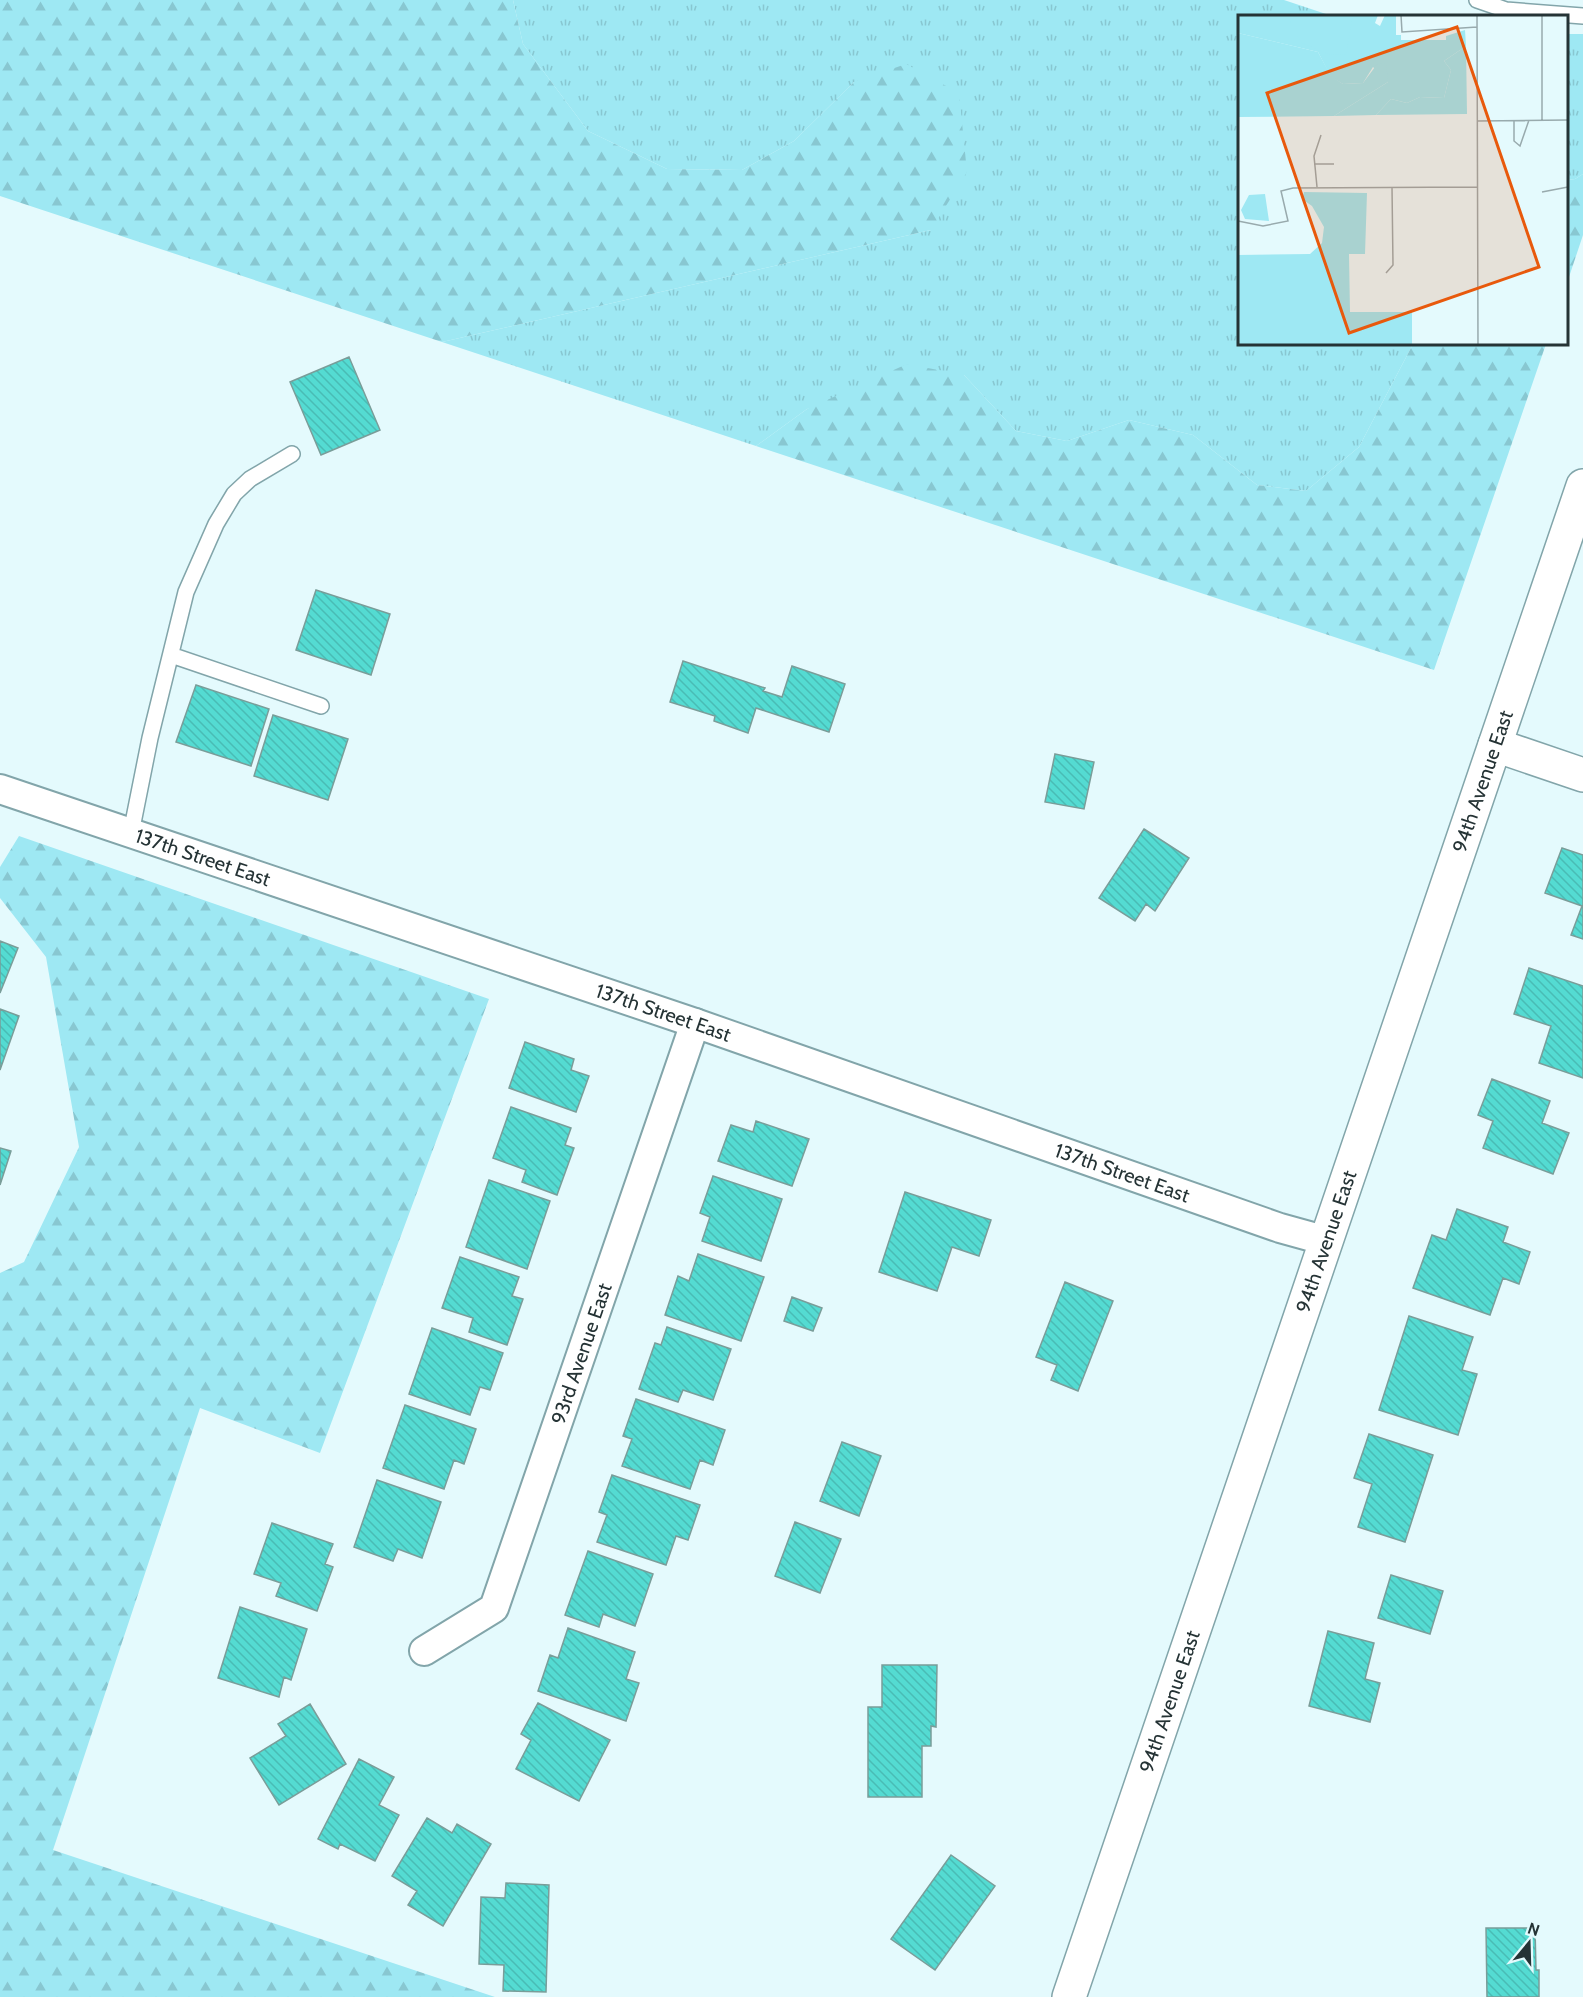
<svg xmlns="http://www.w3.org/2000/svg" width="1583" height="1997" font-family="Cabin,sans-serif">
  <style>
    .grass { fill: url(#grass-tufts) }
    .forest { fill: url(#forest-firs) }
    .building { fill: url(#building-back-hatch); stroke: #7a9d99; stroke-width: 1.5 }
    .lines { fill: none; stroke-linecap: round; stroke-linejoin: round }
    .service-casing { stroke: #82a5aa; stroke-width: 18 }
    .minor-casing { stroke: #82a5aa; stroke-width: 32 }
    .tertiary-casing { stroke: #82a5aa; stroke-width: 36 }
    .secondary-casing { stroke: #82a5aa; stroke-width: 36 }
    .service { stroke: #fff; stroke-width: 15 }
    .minor { stroke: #fff; stroke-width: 28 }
    .tertiary { stroke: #fff; stroke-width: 33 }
    .secondary { stroke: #fff; stroke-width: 33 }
    .labels { text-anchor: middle; stroke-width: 4.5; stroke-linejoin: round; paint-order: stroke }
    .street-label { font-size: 20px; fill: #253335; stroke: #e4fafd }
    .inset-road { fill: none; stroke: #98aaad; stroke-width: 1.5 }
    .view { fill: #e8590c; fill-opacity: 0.15; stroke: #e8590c; stroke-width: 3 }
    .inset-edge { fill: none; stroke: #253335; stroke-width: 3 }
  </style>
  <defs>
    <pattern id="grass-tufts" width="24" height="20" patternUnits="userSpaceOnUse" patternTransform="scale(1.5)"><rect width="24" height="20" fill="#9ee8f3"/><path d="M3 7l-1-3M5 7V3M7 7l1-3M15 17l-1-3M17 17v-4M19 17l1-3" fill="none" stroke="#88c7d1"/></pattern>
    <pattern id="forest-firs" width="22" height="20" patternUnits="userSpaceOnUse" patternTransform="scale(1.5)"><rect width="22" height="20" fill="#9ee8f3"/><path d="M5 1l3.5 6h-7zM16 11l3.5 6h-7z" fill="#88c7d1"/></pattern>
    <pattern id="building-back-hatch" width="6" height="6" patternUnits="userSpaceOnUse" patternTransform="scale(1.5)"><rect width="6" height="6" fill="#54dbd2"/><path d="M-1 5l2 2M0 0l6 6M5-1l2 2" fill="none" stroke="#49bcb5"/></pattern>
  </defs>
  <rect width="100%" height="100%" fill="#e4fafd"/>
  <path class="grass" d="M513,0H1284L1332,16H1240V344H1413L1359,447L1306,491L1257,485L1193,435L1129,420L1067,441L1016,431L964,375L807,409L756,446L442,342L931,230L854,82L794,141L742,170L667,169L588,131L523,44Z
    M1566,34H1583V174L1575,179L1567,180Z"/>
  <path class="forest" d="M0,0H513L523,44L588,131L667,169L742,170L794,141L854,82L906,64L959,93L967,172L931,230L442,342L0,196Z
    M1583,174V235L1567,283V180L1575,179Z
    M1413,344H1546L1434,670L756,446L807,409L907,364L964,375L1016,431L1067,441L1129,420L1193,435L1257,485L1306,491L1359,447Z
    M19,836L489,999L320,1453L200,1408L53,1850L495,1997H0V1273L24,1262L79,1147L46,957L0,898V867Z"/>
  <path class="building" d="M349,357L380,430L321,455L290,382Z
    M316,590L390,614L371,675L296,650Z
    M683,661L765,688L763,691L782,697L792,666L845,684L829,732L756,708L748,733L714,721L715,716L670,702Z
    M196,685L269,709L251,766L176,742Z
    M273,715L348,739L328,800L254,776Z
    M1055,754L1094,762L1084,809L1045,802Z
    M1144,829L1189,858L1155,911L1146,904L1135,921L1099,898Z
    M1562,848L1583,855V939L1571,935L1582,906L1545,893Z
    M0,941L18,948L0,993Z
    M1529,968L1583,986V1078L1539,1063L1551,1026L1514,1014Z
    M0,1009L19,1016L0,1070Z
    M525,1042L574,1059L571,1070L589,1076L576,1112L509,1088Z
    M1492,1079L1550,1101L1542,1123L1569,1133L1553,1174L1483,1148L1493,1121L1478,1115Z
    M511,1107L571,1128L565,1145L574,1148L557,1195L522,1182L526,1170L493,1158Z
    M756,1121L809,1139L792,1186L718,1161L731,1125L753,1132Z
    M0,1148L11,1151L0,1185Z
    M713,1176L782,1199L761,1261L702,1241L710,1217L700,1213Z
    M489,1180L550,1201L527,1269L466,1247Z
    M905,1192L991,1220L979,1256L952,1247L937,1291L879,1272Z
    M1457,1209L1508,1227L1503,1242L1530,1252L1519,1284L1503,1278L1490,1315L1413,1288L1432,1235L1446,1240Z
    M698,1254L764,1277L741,1341L665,1315L678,1276L689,1281Z
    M460,1257L519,1277L512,1296L523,1299L507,1345L469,1332L473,1318L442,1308Z
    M1065,1282L1113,1301L1078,1391L1051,1380L1057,1365L1036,1357Z
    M792,1297L822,1308L813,1331L784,1321Z
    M1409,1316L1473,1337L1462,1370L1477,1374L1458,1435L1379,1410Z
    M667,1327L731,1349L713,1400L683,1390L678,1402L639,1389L655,1343L661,1345Z
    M432,1328L503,1353L490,1390L480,1387L470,1415L409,1394Z
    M636,1399L725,1430L713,1465L700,1460L690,1489L622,1466L632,1439L623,1436Z
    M405,1405L476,1429L464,1464L454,1460L444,1489L383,1468Z
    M1369,1434L1433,1455L1405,1542L1358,1527L1372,1484L1354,1478Z
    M842,1442L881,1456L859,1516L820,1501Z
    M612,1475L700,1505L688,1540L676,1536L666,1565L597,1542L607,1515L599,1512Z
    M377,1480L441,1502L422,1558L398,1549L393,1561L354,1547Z
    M795,1522L841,1539L820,1593L775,1576Z
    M272,1523L333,1544L325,1564L333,1567L317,1611L276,1596L281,1583L254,1574Z
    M588,1551L653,1574L635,1626L603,1614L599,1627L565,1615Z
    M1391,1575L1443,1591L1430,1634L1378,1618Z
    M240,1607L307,1629L291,1680L284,1677L279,1697L218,1678Z
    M568,1628L635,1652L626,1679L639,1683L626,1721L538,1691L550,1655L558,1658Z
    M1328,1631L1374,1643L1365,1679L1380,1683L1370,1722L1309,1706Z
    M882,1665H937L936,1727L931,1726V1746H922V1797H868V1707H882Z
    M538,1703L610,1740L579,1801L516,1769L531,1740L521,1734Z
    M310,1704L346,1764L279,1805L250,1758L286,1736L278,1724Z
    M359,1759L394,1777L379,1805L399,1815L375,1861L340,1844L338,1849L318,1839Z
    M427,1818L452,1833L457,1824L491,1844L443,1926L408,1905L417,1891L392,1876Z
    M951,1855L995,1886L935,1970L891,1939Z
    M506,1883L549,1885L546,1992L503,1991L504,1965L479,1964L481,1897L505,1898Z
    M1486,1928H1535L1536,1970H1539V1997H1487Z"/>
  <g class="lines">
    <defs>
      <path id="service" d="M1477,0L1506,10L1583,16
        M171,655L321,706
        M131,833L150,738L186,592L216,524L234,494L250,479L292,454"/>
      <g id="minor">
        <path id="s1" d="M0,789L695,1023L1280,1228L1327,1241"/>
        <path id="s2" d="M424,1651L494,1608L695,1023"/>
      </g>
      <path id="tertiary" d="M1495,745L1583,775"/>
      <g id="secondary">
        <path id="s3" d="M1069,1997L1583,486"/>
      </g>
    </defs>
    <use href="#service" class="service-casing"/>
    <use href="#minor" class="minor-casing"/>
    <use href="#tertiary" class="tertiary-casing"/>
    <use href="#secondary" class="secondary-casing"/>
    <use href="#service" class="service"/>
    <use href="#minor" class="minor"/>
    <use href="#tertiary" class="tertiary"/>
    <use href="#secondary" class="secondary"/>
  </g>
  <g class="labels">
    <g class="street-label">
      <text dy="7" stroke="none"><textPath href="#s3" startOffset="1284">94th Avenue East</textPath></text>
      <text dy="7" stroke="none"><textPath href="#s1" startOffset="214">137th Street East</textPath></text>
      <text dy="7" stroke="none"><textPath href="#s1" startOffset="700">137th Street East</textPath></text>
      <text dy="7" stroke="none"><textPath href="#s1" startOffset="1186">137th Street East</textPath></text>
      <text dy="7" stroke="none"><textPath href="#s3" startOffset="798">94th Avenue East</textPath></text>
      <text dy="7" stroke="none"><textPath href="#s2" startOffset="351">93rd Avenue East</textPath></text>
      <text dy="7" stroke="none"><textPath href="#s3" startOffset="312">94th Avenue East</textPath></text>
    </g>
  </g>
  <g transform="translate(1238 15)">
    <rect width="330" height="330" fill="#e4fafd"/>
    <path d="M0,0H140L137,8L142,11L147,0H158V20H163V25H208V21L227,15L228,31L206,46L213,55L206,83L182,82L169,88L153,84L138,100L96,101L150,67L135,52L125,68L105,69L93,62L80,37L0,18ZM27,179L31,206L7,204L3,195L11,180Z" fill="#9ee8f3"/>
    <path d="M0,18L80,37L93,61L105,69L125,68L140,48L148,49L150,67L96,101L0,102ZM228,31L229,99L138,100L153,84L169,88L182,82L206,83L213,55L206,46ZM66,177L129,178L127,239H111L112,297H174V330H0V240L72,239L84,228L86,212L74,191L64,184Z" fill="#9ee8f3"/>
    <path d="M52,0H115L108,40L90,39L64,28L53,12Z" fill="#9ee8f3"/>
    <path class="inset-road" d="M163,0L164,17L239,12M239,0L240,330M276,105V126L282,131L291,105M304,105V0M239,106L330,105M76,149H96M79,172L76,141L83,120M304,177L330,172M0,206L25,211L50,206L43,176L55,173L239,172M148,258L155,250L154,172"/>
    <path class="view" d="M219,12L301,252L111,318L29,78Z"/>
    <rect width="330" height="330" class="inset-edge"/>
  </g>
  <g transform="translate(1529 1943) rotate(19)" stroke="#e4fafd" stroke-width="4.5" paint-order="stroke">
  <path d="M0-4.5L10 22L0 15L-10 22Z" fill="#253335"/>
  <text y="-9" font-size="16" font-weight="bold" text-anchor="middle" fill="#253335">N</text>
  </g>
</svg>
